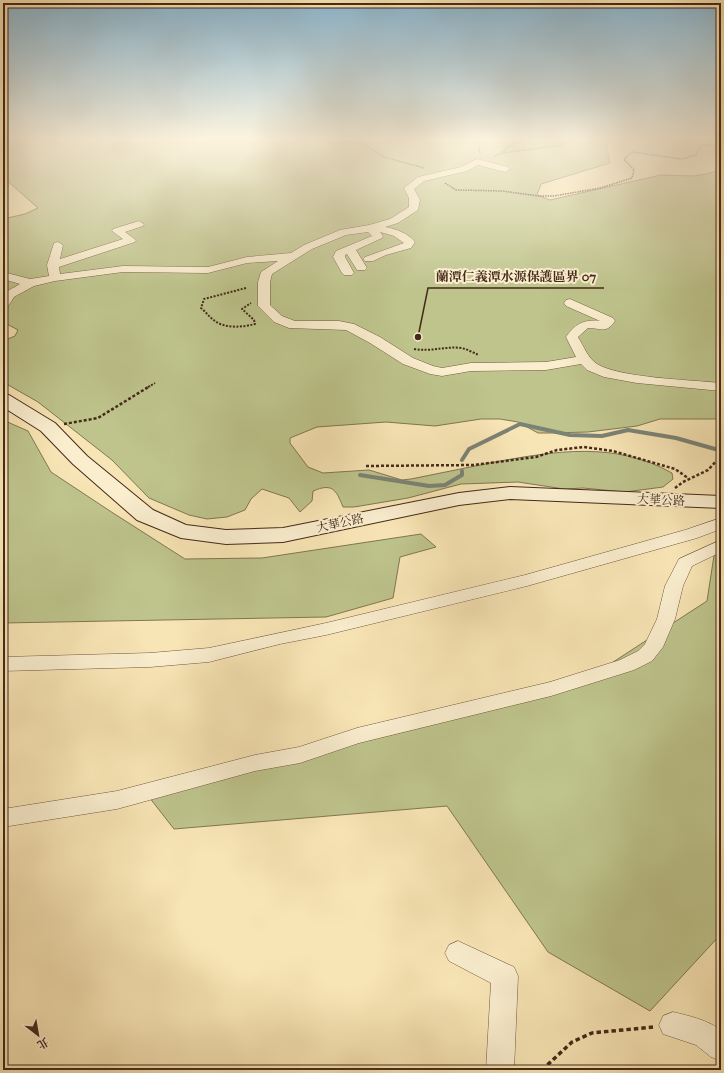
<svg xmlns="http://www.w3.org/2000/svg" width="724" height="1073" font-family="'IM FELL Great Primer','Noto Serif TC',serif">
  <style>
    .green { fill: #bec48c; stroke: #827652 }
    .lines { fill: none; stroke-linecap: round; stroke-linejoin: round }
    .stream { stroke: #7b8276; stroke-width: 4 }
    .minor-casing { stroke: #725840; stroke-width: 1 }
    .secondary-casing { stroke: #452919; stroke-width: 2 }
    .path-far3 { stroke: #452919; stroke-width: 1.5; stroke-dasharray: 1.5 1; stroke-linecap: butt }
    .path-far2 { stroke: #452919; stroke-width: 2; stroke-dasharray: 2 1.5; stroke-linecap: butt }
    .path-far1 { stroke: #452919; stroke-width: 2.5; stroke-dasharray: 3 2; stroke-linecap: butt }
    .path { stroke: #452919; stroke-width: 3.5; stroke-dasharray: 4.5 3; stroke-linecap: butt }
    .minor { fill: #faeecf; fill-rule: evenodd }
    .secondary { fill: #faeecf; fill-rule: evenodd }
    .labels { text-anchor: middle; stroke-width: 4; stroke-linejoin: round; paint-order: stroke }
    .street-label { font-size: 12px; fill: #452919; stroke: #faeecf }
    .leader { fill: none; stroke: #452919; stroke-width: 1.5 }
    .callout-dot { fill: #452919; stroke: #faeecf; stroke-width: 1.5 }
    .callout-label { font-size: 13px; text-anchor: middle; font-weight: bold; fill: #452919; stroke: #faeecf; stroke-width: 4; stroke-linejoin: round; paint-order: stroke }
  </style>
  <rect width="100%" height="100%" fill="#f8e5b5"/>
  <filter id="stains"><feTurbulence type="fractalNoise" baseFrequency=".005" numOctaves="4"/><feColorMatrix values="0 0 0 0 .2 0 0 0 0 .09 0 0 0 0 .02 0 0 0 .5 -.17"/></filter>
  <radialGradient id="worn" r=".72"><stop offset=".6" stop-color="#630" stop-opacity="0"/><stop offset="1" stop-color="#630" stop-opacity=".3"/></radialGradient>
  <path class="green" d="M3,138H609L607,150L610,163L541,184L537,195L550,200L661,175L693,176L706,174L721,170V424H718L717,419H660L637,426L588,432L549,433H538L518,422L500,419H481L435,426L386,422L317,427L290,438V443L308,467L323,473L369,470L402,480L411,479C439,473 467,468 495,462C555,451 615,441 672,473L673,479L663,487L625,492L583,488L564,489L518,482L461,484L408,498L354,507H343C336,489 332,483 313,491L312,501L300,512L289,498L262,489L251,499L245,510L227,517L207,519L189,515L149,498L112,460L38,402L3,382V341L15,336L18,330L3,322V219L25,214L38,208L3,177Z
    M3,420L28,431L51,472L113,513L185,559L262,558L421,534L436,547L400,557L393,598L326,617L3,623Z
    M719,523H721V934L650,1011L548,952L447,806L174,829L149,797L607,666L707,601Z"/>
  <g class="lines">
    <path class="stream" d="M462,460L469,449L520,424L570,435L602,436L628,430L676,438L715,449
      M360,475L429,486L445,485L462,475V471"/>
    <defs>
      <path id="minor" d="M477,159L508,167L510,169L505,172L478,165L467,171L424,181L414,189L420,200L418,210L398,223L385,227C396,229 408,233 415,242L411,248L386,255L373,261H365L363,259L365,257L404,243L394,236L380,232L383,236L382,238L356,250L367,268L365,270H357L347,254L345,255V257L354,273L352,275H344L342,273L333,257L336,251L372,236L368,232L346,235L312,249L272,274L270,282V305L282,316L295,321H339L354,324L380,337L413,358L433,366L442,368L471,363L546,362L576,357L566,337C575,324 584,319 600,321L566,306L564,303L566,300L570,299L613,318L615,321C606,334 602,328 588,328L578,337C584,347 588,358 597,364C620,378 692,380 721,383V391L637,383L604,377L587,370L581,364L546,370L471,371L442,376L430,374L403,364L370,343L346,330L289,328L274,322L258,306V282L261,272L278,261L247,263L208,273L123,272L55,281L34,286L14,297L7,308L3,309C3,290 5,293 20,284L3,279V272L30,279L49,276L47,265L54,243L58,242L63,245L60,259L123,239L112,231L113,229L139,221L144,224L143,226L125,232L136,240L135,242L59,267L60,274L123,266L208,267L247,257L291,253L304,245L340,230L369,225L390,219L409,207V198L404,188L418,177L461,167Z
        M721,518V529L697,538L527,586L326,635L280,644L209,662L150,667L3,671V657L150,653L209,648L326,623L525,575L685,530Z
        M721,540V552L692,566L683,586L675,619L663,647L652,661L634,670L551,696L359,743L300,763L255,771L117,809L3,827V809L117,791L255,755L299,747L357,728L550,682L620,660L638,651L645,644L657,619L665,586L679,559Z
        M458,941L514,967L518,976L514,1070H486L491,983L449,961L445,953L449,945Z
        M673,1012C690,1016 707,1020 721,1030V1061L711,1057L696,1045L663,1034L659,1025L663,1016Z"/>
      <path id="secondary" d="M3,394L9,395L55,423L87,456L153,510L186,525L226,530L283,528L459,493L510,487L721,496V508L510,499L459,505L283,542L226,544L181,538L137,520L73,464L41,431L3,407Z"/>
    </defs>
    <use href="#minor" class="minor-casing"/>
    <use href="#secondary" class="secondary-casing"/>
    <path class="path-far3" d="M319,138L330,142H349L365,145L384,157L424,168
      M478,138L480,154
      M255,147L250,143L260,138
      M502,152L512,144L534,138
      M494,156L502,153L557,146L580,138
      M445,183L456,190L502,191L539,196H554L600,188L632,178L634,170L624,159L632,152L682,159L696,155L701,146L721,143"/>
    <path class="path-far2" d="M246,288L204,299L201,308C206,312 210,318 215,321C226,329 243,327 255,324L254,320L242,309L251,303
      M414,349C432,352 445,346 461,348C467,349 474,353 479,355
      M148,387L155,383"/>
    <path class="path-far1" d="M64,424L98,418L150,386
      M366,466L474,465L536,457L557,450L584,447L613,451L675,469L688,478
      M675,488L683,482L708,470L721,456"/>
    <path class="path" d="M288,1070L292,1064
      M542,1070L572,1042L592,1033L653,1027"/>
    <use href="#minor" class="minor"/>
    <use href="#secondary" class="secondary"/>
  </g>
  <linearGradient id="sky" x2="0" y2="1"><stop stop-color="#8bb8d3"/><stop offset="0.48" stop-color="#fcf3de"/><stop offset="1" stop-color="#fcf3de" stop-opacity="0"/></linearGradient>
  <rect width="724" height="289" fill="url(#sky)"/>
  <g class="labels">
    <g class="street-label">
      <text transform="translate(661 500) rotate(3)" y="4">大華公路</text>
      <text transform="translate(340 523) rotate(-12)" y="4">大華公路</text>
    </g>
  </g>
  <path class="leader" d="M418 337L428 288H604"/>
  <circle class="callout-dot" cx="418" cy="337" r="4"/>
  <g class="callout-label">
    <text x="516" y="281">蘭潭仁義潭水源保護區界 07</text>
  </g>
  <rect width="724" height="1073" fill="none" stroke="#f8e5b5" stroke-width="16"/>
  <rect x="4" y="4" width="716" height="1065" fill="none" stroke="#452919" stroke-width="2"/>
  <rect x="8" y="8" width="708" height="1057" fill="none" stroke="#452919"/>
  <g transform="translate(38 1035) rotate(149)" stroke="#faeecf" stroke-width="3" paint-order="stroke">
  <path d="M0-3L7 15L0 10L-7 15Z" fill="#452919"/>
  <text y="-6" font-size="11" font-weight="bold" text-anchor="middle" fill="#452919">北</text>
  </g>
  <rect width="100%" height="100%" filter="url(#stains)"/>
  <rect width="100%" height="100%" fill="url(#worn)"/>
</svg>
